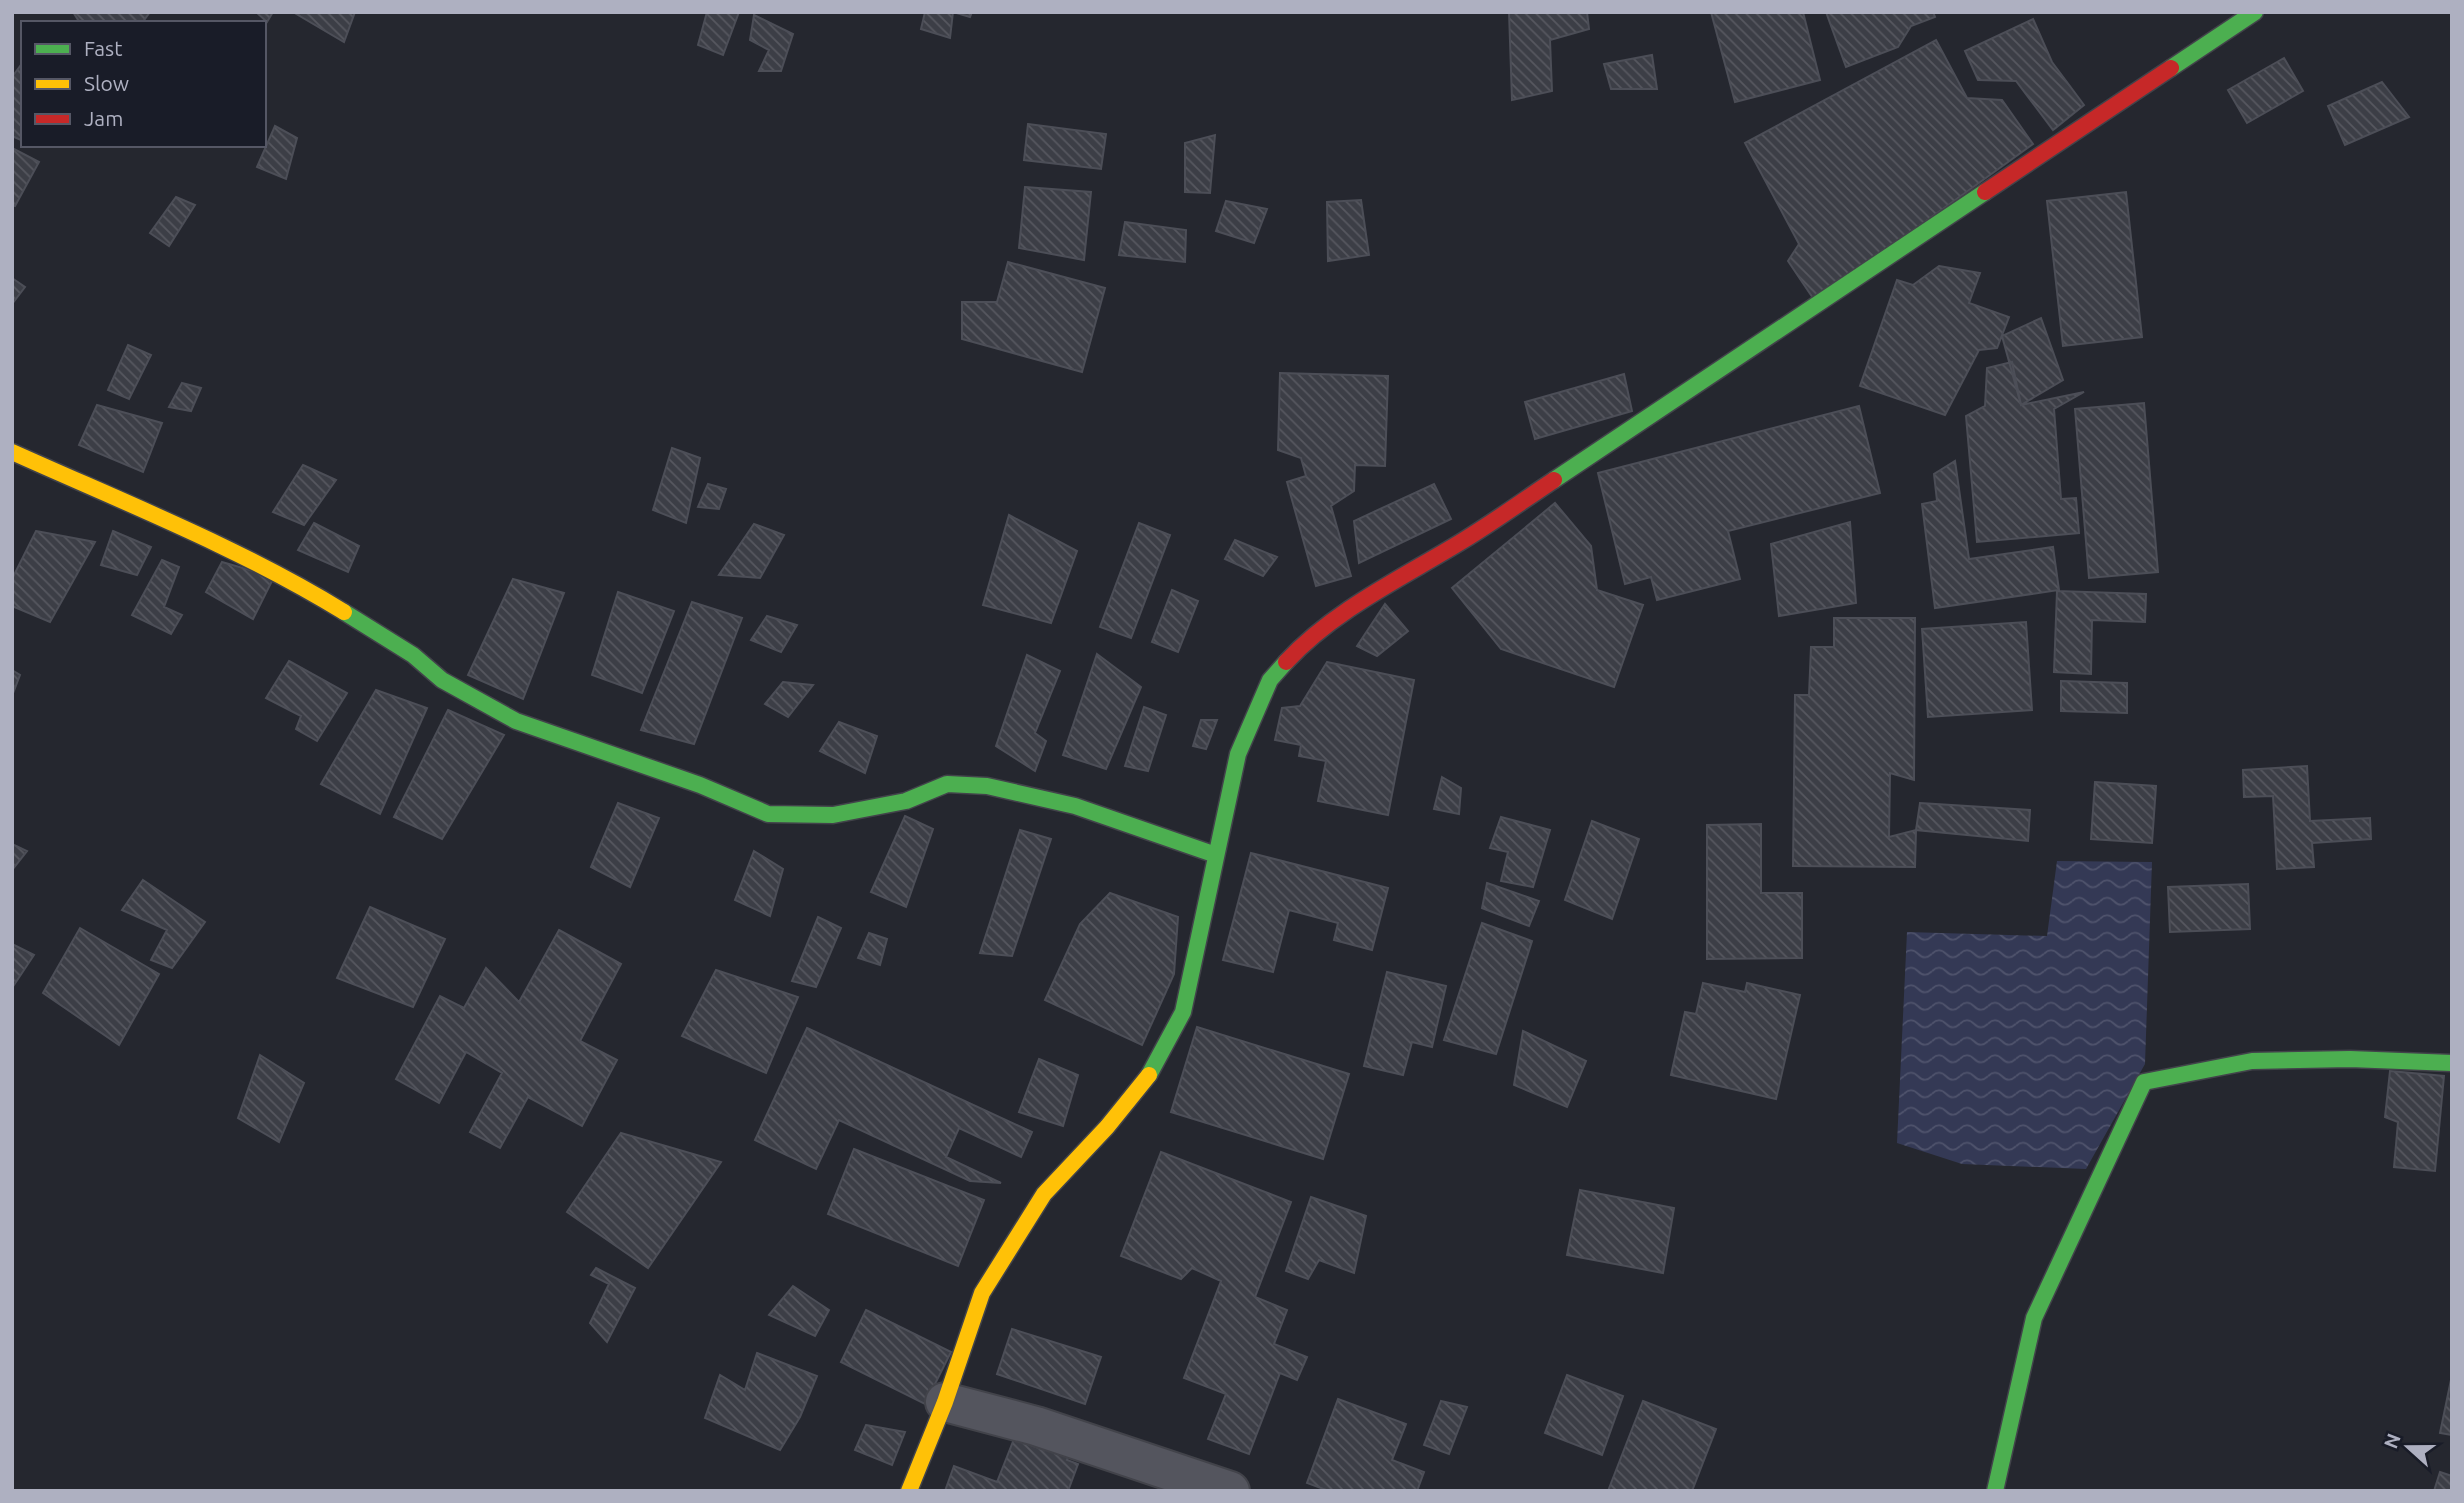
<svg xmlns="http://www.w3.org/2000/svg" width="2464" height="1503" font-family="Ubuntu,sans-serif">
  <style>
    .water { fill: url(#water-waves) }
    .building { fill: url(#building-back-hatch); stroke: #4c4e57; stroke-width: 2 }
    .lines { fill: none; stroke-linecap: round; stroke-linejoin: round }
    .street-casing { stroke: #42434a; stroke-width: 42 }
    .fast-casing { stroke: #42434a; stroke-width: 19 }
    .slow-casing { stroke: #42434a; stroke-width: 19 }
    .jam-casing { stroke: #42434a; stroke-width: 19 }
    .street { stroke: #54555e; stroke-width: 38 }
    .fast { stroke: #4caf50; stroke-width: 16 }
    .slow { stroke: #ffc107; stroke-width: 16 }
    .jam { stroke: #c62828; stroke-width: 16 }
  </style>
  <defs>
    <pattern id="water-waves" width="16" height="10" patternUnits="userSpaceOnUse" patternTransform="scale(1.75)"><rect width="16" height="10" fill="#343955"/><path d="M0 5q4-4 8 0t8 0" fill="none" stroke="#4f536c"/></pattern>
    <pattern id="building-back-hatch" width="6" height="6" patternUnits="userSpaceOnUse" patternTransform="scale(1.75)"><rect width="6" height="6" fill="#3c3e46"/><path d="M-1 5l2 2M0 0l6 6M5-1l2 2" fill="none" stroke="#56575f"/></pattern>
  </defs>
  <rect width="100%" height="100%" fill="#25272f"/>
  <path class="water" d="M2057,861L2152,862L2145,1064L2086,1169L1962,1164L1897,1143L1907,932L2047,936Z"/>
  <path class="building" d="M73,12H150L142,23H80Z
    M256,12H273L267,22Z
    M293,12H355L344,42Z
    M707,12H739L723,55L698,45Z
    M925,12H972L970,17L953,12L950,38L921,29Z
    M1509,12H1587L1589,29L1550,40L1552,91L1512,100Z
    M1711,12H1803L1820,80L1735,102Z
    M1826,12H1933L1935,17L1911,26L1898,47L1846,67Z
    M754,15L793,34L781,71H759L769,50L750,40Z
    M2033,19L2052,62L2084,105L2053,130L2016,81L1978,80L1965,51Z
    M1936,40L1967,98L2002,100L2033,144L1815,301L1788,261L1799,244L1745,143Z
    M1652,55L1657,89H1611L1604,64Z
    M2284,58L2303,91L2247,123L2228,90Z
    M23,62V141L12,136V77Z
    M2382,82L2409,117L2345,145L2328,106Z
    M1028,124L1106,134L1101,169L1024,160Z
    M275,126L297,138L286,179L257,167Z
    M1215,135L1210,193L1185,192V143Z
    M12,148L39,162L15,206L12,205Z
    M1025,187L1091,192L1084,260L1019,248Z
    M2126,192L2142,337L2063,346L2047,201Z
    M176,197L195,205L169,246L150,233Z
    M1361,200L1369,255L1328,261L1327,202Z
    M1226,201L1267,209L1254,243L1216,231Z
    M1125,222L1186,230L1185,262L1119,255Z
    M1008,262L1105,288L1082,372L962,339V302H997Z
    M1939,266L1980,273L1969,303L2009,317L1997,348L1979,350L1945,415L1860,386L1897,280L1913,285Z
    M12,278L25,287L12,304Z
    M2041,318L2063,380L2021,405L2002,336Z
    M128,345L151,355L129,399L108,390Z
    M2012,362L2021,405L2084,392L2054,409L2061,499L2076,498L2079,533L1977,542L1966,416L1985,406L1987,368Z
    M1280,373L1388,376L1385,466L1355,465L1354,491L1331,506L1351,576L1316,586L1287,482L1306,476L1301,458L1278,450Z
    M1624,374L1632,411L1535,439L1525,402Z
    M182,383L201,388L191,411L169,407Z
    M2144,403L2158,572L2089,578L2075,409Z
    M97,405L162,423L143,472L79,445Z
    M1859,406L1880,493L1728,531L1740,579L1657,600L1651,577L1625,584L1598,473Z
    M672,448L700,458L686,523L653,510Z
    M1955,461L1969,559L2053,547L2059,590L1935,608L1922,504L1937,501L1934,474Z
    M303,465L336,480L304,525L273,512Z
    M708,484L726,489L719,509L698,507Z
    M1434,484L1451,519L1359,563L1354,521Z
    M1555,503L1591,546L1597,590L1643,605L1614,687L1501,649L1452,588Z
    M1009,515L1077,551L1051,623L983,605Z
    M1850,522L1856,603L1779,616L1771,544Z
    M314,523L359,546L348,572L298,550Z
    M1139,523L1170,535L1131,638L1100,627Z
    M754,524L784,535L760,578L719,575Z
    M36,531L95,542L50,622L12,606V579Z
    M113,531L151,547L137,575L101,565Z
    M1235,540L1277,557L1263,576L1225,559Z
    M162,560L179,567L164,607L182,615L171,634L132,615Z
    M222,562L274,577L253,619L206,592Z
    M513,579L564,593L523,699L468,675Z
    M1172,590L1198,601L1178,652L1152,642Z
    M2057,591L2146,594L2145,622L2092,620L2091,674L2054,672Z
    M618,592L674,611L642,693L592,675Z
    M692,602L742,618L694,744L641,730Z
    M1385,604L1408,631L1377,656L1357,646Z
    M767,616L797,625L781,652L751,640Z
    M1834,618H1915L1914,780L1890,773L1889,837L1916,830L1915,867L1793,866L1795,695H1809L1811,647H1834Z
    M2026,622L2032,710L1928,717L1922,629Z
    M1097,654L1141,687L1106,769L1063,755Z
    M1027,655L1060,671L1035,733L1046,741L1035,771L996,746Z
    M289,661L347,693L317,741L296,729L301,716L266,698Z
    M1327,662L1414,680L1388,815L1318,801L1326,761L1299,756L1301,745L1275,740L1282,708L1300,706Z
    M12,670L20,675L12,696Z
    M2061,681L2127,683V713L2061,711Z
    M783,682L813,685L788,717L765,704Z
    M376,690L427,708L380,814L321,784Z
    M1144,707L1166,715L1148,771L1125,766Z
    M448,710L504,735L442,839L394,817Z
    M1201,720H1217L1206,749L1193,746Z
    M839,722L877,736L865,773L820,751Z
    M2307,766L2310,821L2370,818L2371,839L2312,843L2314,867L2277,869L2273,796L2244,797L2243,770Z
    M1442,777L1461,788L1459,814L1434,809Z
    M2095,782L2156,786L2152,843L2091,839Z
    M618,803L659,818L630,887L591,867Z
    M1920,803L2030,810L2028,841L1916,830Z
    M905,816L933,829L906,907L871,892Z
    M1501,817L1550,830L1533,887L1501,881L1508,852L1490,848Z
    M1592,821L1639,839L1612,919L1565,900Z
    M1761,824V893H1802V958L1707,959V825Z
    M1020,830L1051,839L1012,956L980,953Z
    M12,844L27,851L12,870Z
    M754,851L783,869L770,916L735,900Z
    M1251,853L1388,888L1372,950L1334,940L1338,923L1289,910L1273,972L1223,960Z
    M143,880L205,922L172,968L151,960L167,930L122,910Z
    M1487,883L1539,901L1529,926L1482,908Z
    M2248,884L2250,929L2170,932L2168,887Z
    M1110,893L1178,917L1174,974L1142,1045L1045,1000L1080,924Z
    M370,907L445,939L413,1007L337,978Z
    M818,917L841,928L816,987L792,981Z
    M1482,923L1532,941L1496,1054L1444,1040Z
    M80,928L159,974L119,1045L43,993Z
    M559,930L621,964L580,1041L617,1060L582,1126L528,1097L500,1148L470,1132L502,1073L466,1052L439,1103L396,1079L440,996L464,1008L486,968L519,1002Z
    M869,933L887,939L880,965L858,958Z
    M12,944L34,955L12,988Z
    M716,970L798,997L766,1073L682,1036Z
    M1387,972L1446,986L1432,1047L1412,1042L1403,1075L1364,1066Z
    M1703,983L1745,992L1747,983L1800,995L1776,1099L1671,1075L1685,1012L1696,1014Z
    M1197,1027L1349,1074L1323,1159L1171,1112Z
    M807,1028L1032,1132L1021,1157L959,1128L946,1157L1001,1183L970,1181L839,1120L816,1169L755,1140Z
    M1523,1031L1586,1061L1567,1107L1514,1085Z
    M260,1055L304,1083L279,1142L238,1118Z
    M1039,1059L1078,1075L1063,1126L1019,1112Z
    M2390,1071L2444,1076L2435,1171L2394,1167L2398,1122L2385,1117Z
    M621,1133L721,1162L648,1268L567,1212Z
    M854,1149L984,1200L958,1266L828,1214Z
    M1161,1152L1291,1202L1255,1297L1287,1310L1274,1344L1307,1357L1297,1380L1280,1373L1249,1454L1208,1439L1226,1394L1184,1378L1221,1281L1192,1268L1181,1279L1121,1256Z
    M1580,1190L1674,1208L1663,1273L1567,1255Z
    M1311,1197L1366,1216L1354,1273L1319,1260L1308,1279L1286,1271Z
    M596,1268L635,1288L607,1342L590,1323L609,1284L591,1275Z
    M793,1286L829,1310L815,1336L769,1315Z
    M866,1310L951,1352L925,1404L841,1362Z
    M1012,1329L1101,1357L1085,1404L997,1374Z
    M757,1353L817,1376L800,1417L780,1450L705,1418L720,1375L745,1390Z
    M1567,1375L1623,1396L1602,1455L1545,1433Z
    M2452,1375V1435L2440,1433Z
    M1338,1399L1406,1424L1392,1460L1424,1472L1417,1491H1329L1307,1483Z
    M1441,1401L1467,1407L1449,1454L1424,1445Z
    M1643,1401L1716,1429L1692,1491H1608Z
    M866,1425L905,1432L892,1465L855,1450Z
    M1043,1438L1072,1448L1067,1460L1078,1464L1068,1491H945L954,1466L997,1482L1014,1439L1044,1450Z
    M2440,1472L2452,1476V1491H2434Z"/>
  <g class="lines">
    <defs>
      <path id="street" d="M945,1402L1036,1426L1230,1491"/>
      <path id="fast" d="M2171,68L2255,12
        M1554,480L1985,192
        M344,612L413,655L442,680L516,721L700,785L768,814L833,815L906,801L947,784L987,786L1075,806L1216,855
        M1149,1075L1183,1012L1238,754L1270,680L1286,662
        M1995,1491L2034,1318L2144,1082L2252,1061L2350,1059L2452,1063"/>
      <path id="slow" d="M12,452C123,502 240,548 344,612
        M909,1491L945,1402L982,1293L1044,1194L1107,1127L1149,1075"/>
      <path id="jam" d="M1985,192L2171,68
        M1286,662C1335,609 1404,577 1464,540C1495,521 1524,500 1554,480"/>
    </defs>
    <use href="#street" class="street-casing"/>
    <use href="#fast" class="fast-casing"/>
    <use href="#slow" class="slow-casing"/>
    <use href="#jam" class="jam-casing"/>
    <use href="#street" class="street"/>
    <use href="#fast" class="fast"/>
    <use href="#slow" class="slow"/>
    <use href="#jam" class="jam"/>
  </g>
  <rect width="2464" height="1503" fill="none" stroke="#aeb0c1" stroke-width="28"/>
  <rect x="21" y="21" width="245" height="126" fill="#191c28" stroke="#555765" stroke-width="2"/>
  <rect x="35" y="44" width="35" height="10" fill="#4caf50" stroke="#555765" stroke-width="2"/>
  <text x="84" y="56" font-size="21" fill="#aeb0c1">Fast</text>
  <rect x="35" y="79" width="35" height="10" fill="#ffc107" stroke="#555765" stroke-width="2"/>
  <text x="84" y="91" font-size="21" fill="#aeb0c1">Slow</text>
  <rect x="35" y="114" width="35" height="10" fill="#c62828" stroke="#555765" stroke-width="2"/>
  <text x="84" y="126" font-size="21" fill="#aeb0c1">Jam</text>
  <g transform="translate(2408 1447) rotate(291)" stroke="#191c28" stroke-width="5" paint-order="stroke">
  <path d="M0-5L12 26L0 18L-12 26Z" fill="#aeb0c1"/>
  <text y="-10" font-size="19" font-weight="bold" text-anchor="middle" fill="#aeb0c1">N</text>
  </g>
</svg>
